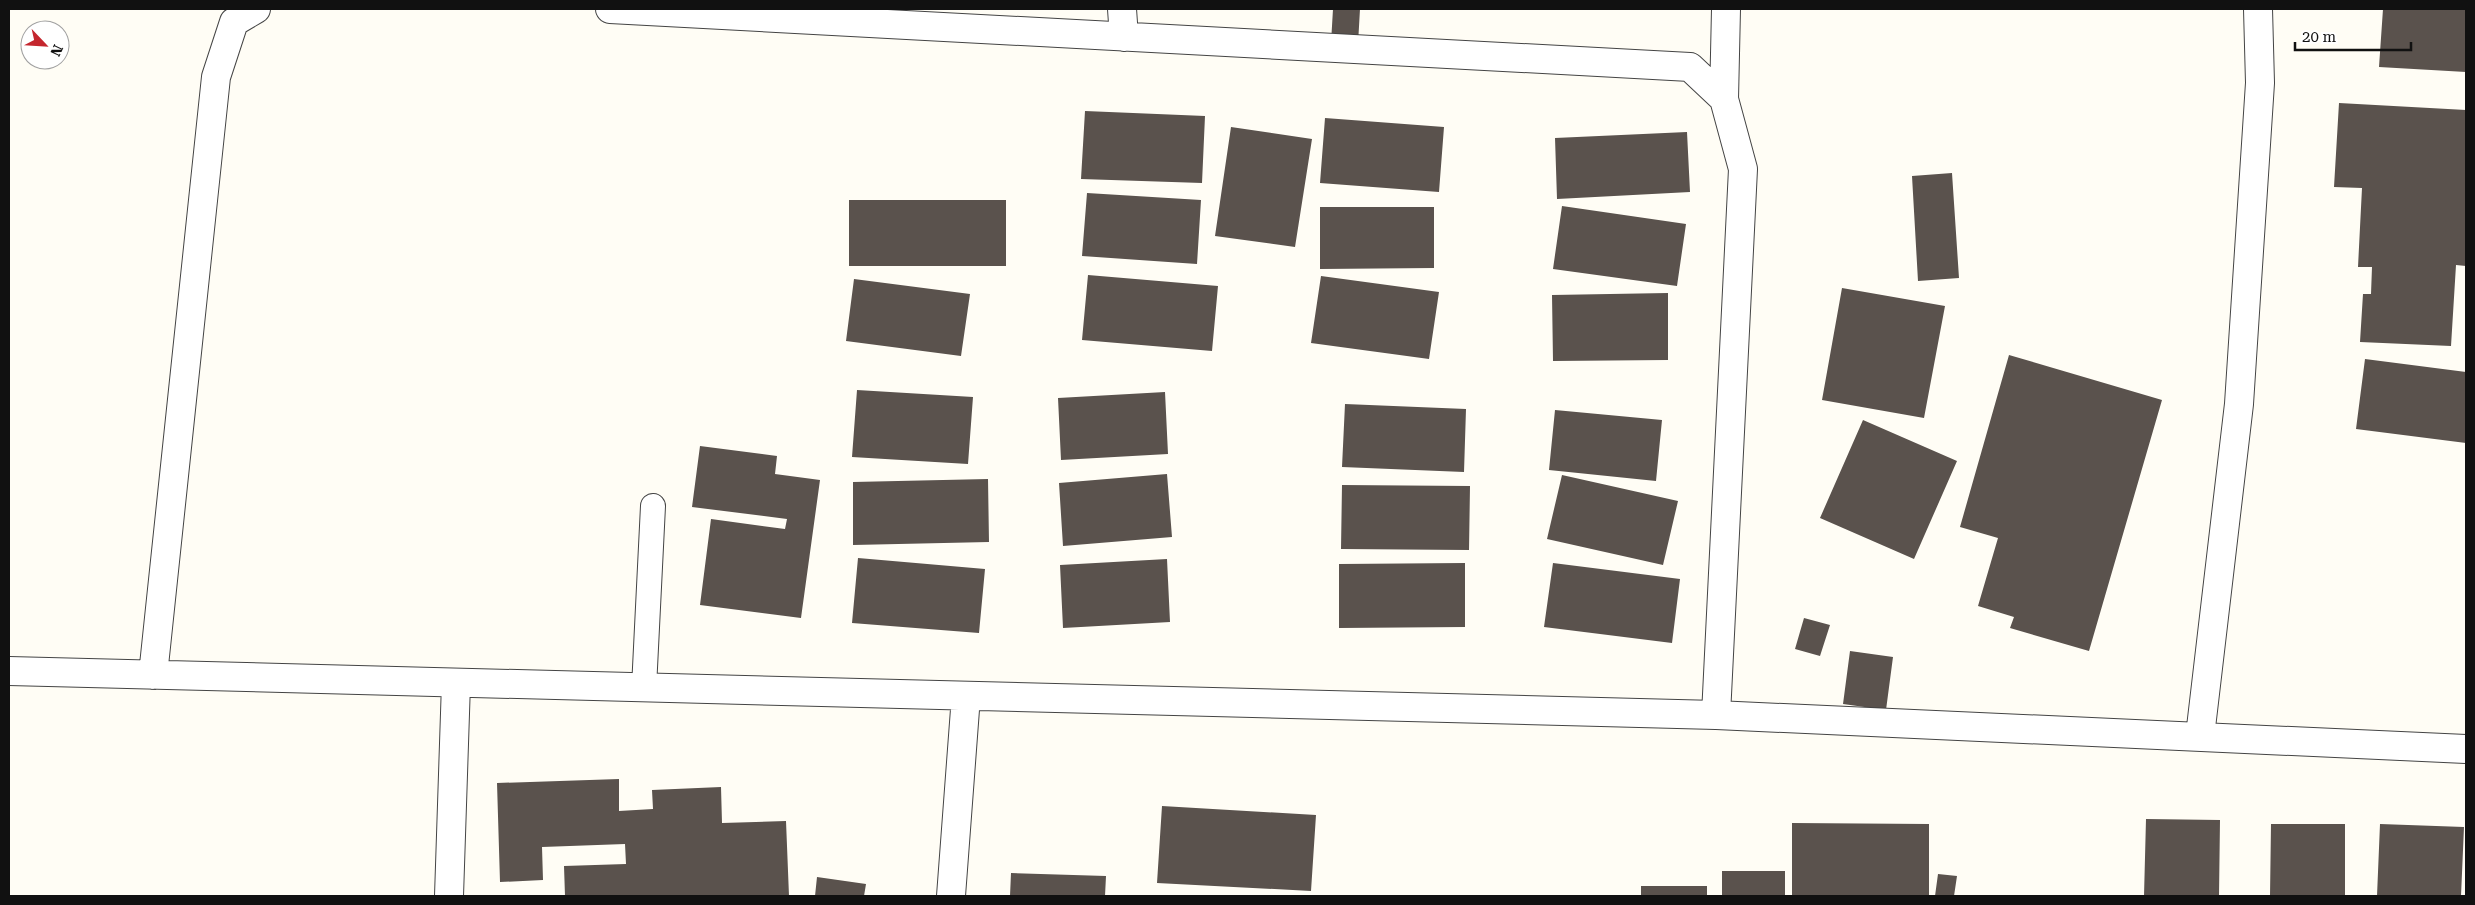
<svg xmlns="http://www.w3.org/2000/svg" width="2475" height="905" font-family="'Roboto Serif',serif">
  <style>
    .building { fill: #5a524d }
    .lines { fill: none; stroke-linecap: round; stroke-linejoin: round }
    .lane-casing { stroke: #444; stroke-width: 26 }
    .street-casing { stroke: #444; stroke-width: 30 }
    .lane { stroke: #fff; stroke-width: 24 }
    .street { stroke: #fff; stroke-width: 28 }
  </style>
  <rect width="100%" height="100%" fill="#fffdf5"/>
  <path class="building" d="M1333,9H1360L1358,44L1331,43Z
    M2383,9H2466V72L2379,67Z
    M2339,103L2466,110V266L2456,265L2451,346L2360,342L2363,294H2371L2372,267H2358L2362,188L2334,187Z
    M1085,111L1205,116L1202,183L1081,179Z
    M1325,118L1444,127L1439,192L1320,183Z
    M1231,127L1312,139L1295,247L1215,236Z
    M1687,132L1690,192L1557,199L1555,138Z
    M1952,173L1959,278L1918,281L1912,176Z
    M1087,193L1201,200L1197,264L1082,256Z
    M849,200H1006V266H849Z
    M1562,206L1686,224L1677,286L1553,269Z
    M1320,207H1434V268L1320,269Z
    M1088,275L1218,286L1212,351L1082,340Z
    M1321,276L1439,292L1429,359L1311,343Z
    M854,279L970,294L961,356L846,341Z
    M1842,288L1945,306L1924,418L1822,400Z
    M1668,293V360L1553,361L1552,295Z
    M2009,355L2162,400L2089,651L2010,628L2014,617L1978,606L1998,538L1960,527Z
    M2365,359L2466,372V443L2356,429Z
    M857,390L973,397L968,464L852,457Z
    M1165,392L1168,454L1061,460L1058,398Z
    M1345,404L1466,409L1464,472L1342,467Z
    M1555,410L1662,420L1656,481L1549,470Z
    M1863,420L1957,461L1914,559L1820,518Z
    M700,446L777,456L775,474L820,480L801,618L700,605L711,519L785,529L787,519L692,507Z
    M1167,474L1172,537L1063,546L1059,483Z
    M1562,475L1678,501L1663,565L1547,539Z
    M988,479L989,542L853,545V482Z
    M1342,485L1470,486L1469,550L1341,549Z
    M858,558L985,569L979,633L852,623Z
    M1167,559L1170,622L1063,628L1060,565Z
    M1465,563V627L1339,628V564Z
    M1553,563L1680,579L1672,643L1544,627Z
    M1804,618L1830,625L1820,656L1795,649Z
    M1850,651L1893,657L1886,710L1843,704Z
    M619,779V811L653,809L652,790L721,787L722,823L786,821L789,896H565L564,866L626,864L625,844L542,847L543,880L500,882L497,783Z
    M1162,806L1316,815L1311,891L1157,883Z
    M2146,819L2220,820L2219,896H2144Z
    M1792,823L1929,824V896H1792Z
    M2271,824H2345V896H2270Z
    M2380,824L2464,827L2461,896H2377Z
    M1722,871H1785V896H1722Z
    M1011,873L1106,876L1105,896H1010Z
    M1938,874L1957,876L1954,896H1935Z
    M817,877L866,884L864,896H815Z
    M1641,886H1707V896H1641Z"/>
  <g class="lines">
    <defs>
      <path id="lane" d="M644,688L653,506"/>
      <path id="street" d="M610,9L1690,67L1724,99L1743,169L1716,715
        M1122,9L1124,37
        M1724,99L1726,9
        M9,671L1716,715L2466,749
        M153,675L216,77L234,22L256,9
        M2200,736L2239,404L2260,83L2258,9
        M449,896L456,683
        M951,896L966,696"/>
    </defs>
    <use href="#lane" class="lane-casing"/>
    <use href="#street" class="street-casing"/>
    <use href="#lane" class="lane"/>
    <use href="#street" class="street"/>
  </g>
  <rect width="2475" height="905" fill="none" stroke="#111111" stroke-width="20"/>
  <g transform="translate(45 45) rotate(115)"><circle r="24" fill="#ffffff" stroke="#a0a0a0"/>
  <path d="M0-4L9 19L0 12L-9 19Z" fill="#c4262e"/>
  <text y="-8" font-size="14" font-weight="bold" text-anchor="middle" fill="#111111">N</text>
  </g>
  <path d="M2295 42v8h116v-8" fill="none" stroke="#111111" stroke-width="2.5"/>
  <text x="2302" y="42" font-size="15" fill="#111111" stroke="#ffffff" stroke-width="4" paint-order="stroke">20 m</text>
</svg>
